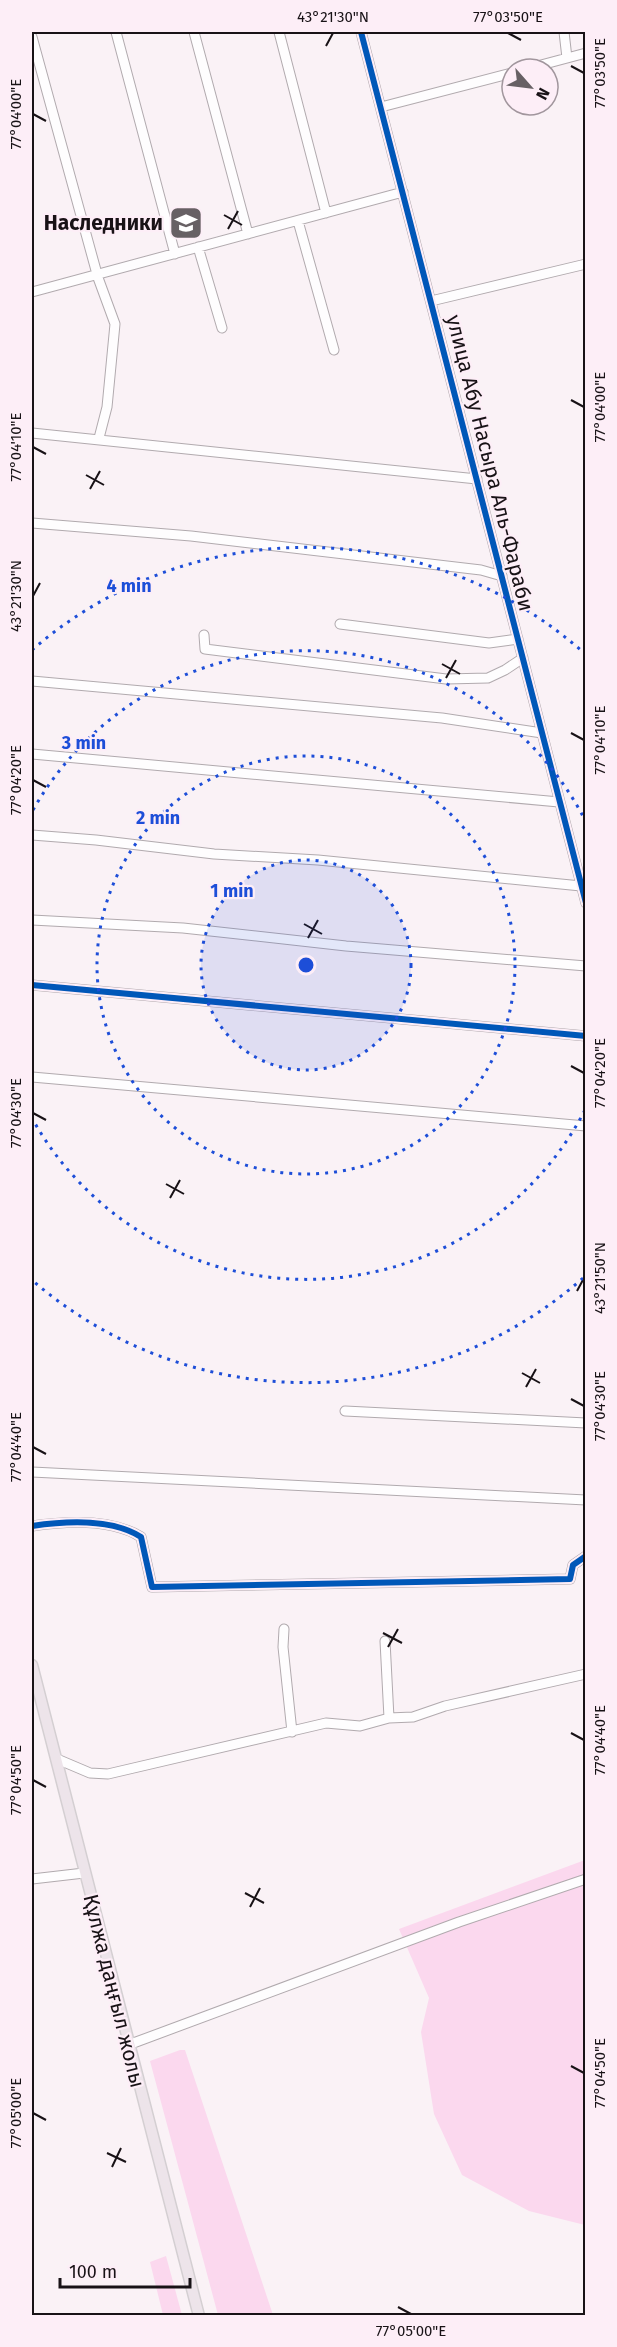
<svg xmlns="http://www.w3.org/2000/svg" width="617" height="2347" font-family="'Fira Sans',sans-serif">
  <style>
    .green { fill: #fbd8ee }
    .lines { fill: none; stroke-linecap: round; stroke-linejoin: round }
    .minor-casing { stroke: #b1aaae; stroke-width: 11 }
    .major-casing { stroke: #d4cfd2; stroke-width: 13 }
    .minor { stroke: #fefdfe; stroke-width: 9 }
    .major { stroke: #ede4ea; stroke-width: 10 }
    .cycleway-casing { stroke: #fdeef7; stroke-width: 10 }
    .cycleway { stroke: #0057b8; stroke-width: 6 }
    .ticks { fill: none; stroke: #181216; stroke-width: 2 }
    .ring { fill: none; stroke: #1d4ed8; stroke-width: 3; stroke-dasharray: 3 6 }
    .labels { text-anchor: middle; stroke-width: 4.5; stroke-linejoin: round; paint-order: stroke }
    .poi-label { font-size: 21px; font-weight: bold; fill: #181216; stroke: #fdeef7; text-anchor: end }
    .street-label { font-size: 21px; fill: #181216; stroke: #fdeef7 }
    .centre { fill: #1d4ed8; stroke: #fdeef7; stroke-width: 3 }
    .ring-label { font-size: 18px; text-anchor: middle; font-weight: bold; fill: #1d4ed8; stroke: #fdeef7; stroke-width: 4.5; stroke-linejoin: round; paint-order: stroke }
    .neatline { fill: none; stroke: #181216; stroke-width: 2 }
    .ticks-label { font-size: 15px; text-anchor: middle; fill: #181216 }
  </style>
  <rect width="100%" height="100%" fill="#faf2f6"/>
  <path class="green" d="M585,1860V2225L529,2211L462,2175L434,2114L421,2032L429,1998L399,1929Z
    M180,2050H185L273,2315H218L150,2061Z
    M166,2256L182,2315H163L150,2262Z"/>
  <g class="lines">
    <defs>
      <path id="minor" d="M116,32L175,254
        M194,32L248,234
        M279,32L326,213
        M361,32L586,903
        M564,32L567,58
        M32,37L97,274
        M526,69L586,53
        M381,107L512,73
        M298,221L334,350
        M198,247L222,328
        M97,275L115,324L107,407L99,438
        M32,292L403,192
        M431,301L586,264
        M32,433L477,479
        M32,523L191,536L481,570L502,576
        M340,624L489,643L518,639
        M204,635L205,649L446,679L488,678L505,670L523,658
        M32,681L442,718L542,733
        M32,754L559,802
        M32,835L96,840L214,854L318,860L581,886
        M32,920L183,928L346,946L586,966
        M32,985L586,1036
        M32,1077L586,1126
        M345,1411L586,1423
        M32,1472L586,1500
        M32,1526C66,1521 111,1518 141,1537L152,1587L570,1579L573,1565L586,1556
        M284,1629L283,1647L292,1732
        M385,1641L389,1718
        M57,1759L90,1773L108,1774L326,1723L360,1726L389,1718L413,1717L445,1706L586,1674
        M32,1879L84,1873
        M128,2045L459,1922L586,1879"/>
      <path id="major" d="M32,1665L199,2316"/>
    </defs>
    <use href="#minor" class="minor-casing"/>
    <use href="#major" class="major-casing"/>
    <use href="#minor" class="minor"/>
    <use href="#major" class="major"/>
    <defs>
      <path id="cycleway" d="M361,32L586,903
        M32,985L586,1036
        M32,1526C66,1521 111,1518 141,1537L152,1587L570,1579L573,1565L586,1556"/>
    </defs>
    <use href="#cycleway" class="cycleway-casing"/>
    <use href="#cycleway" class="cycleway"/>
  </g>
  <path class="ticks" d="M508,33L521,40M326,46L333,33M571,66L584,73M33,114L46,121M224,215L242,225M228,229L238,211M571,400L584,407M33,447L46,454M86,475L104,485M90,489L100,471M33,596L40,583M442,664L460,674M446,678L456,660M571,733L584,740M33,780L46,787M304,924L322,934M308,938L318,920M571,1066L584,1073M33,1113L46,1120M166,1184L184,1194M170,1198L180,1180M577,1291L584,1278M522,1373L540,1383M526,1387L536,1369M571,1399L584,1406M33,1447L46,1454M383,1633L402,1643M388,1647L398,1629M571,1733L584,1740M33,1780L46,1787M245,1893L264,1903M250,1907L260,1888M571,2066L584,2073M33,2113L46,2120M107,2153L126,2162M112,2167L121,2148M398,2307L411,2314"/>
  <circle cx="306" cy="965" r="105" fill="#1d4ed8" fill-opacity=".12"/>
  <g class="ring">
    <circle cx="306" cy="965" r="105"/>
    <circle cx="306" cy="965" r="209"/>
    <path d="M585 1110A314 314 0 0 1 33 1120M33 810A314 314 0 0 1 585 820"/>
    <path d="M583 1278A418 418 0 0 1 32 1280M32 650A418 418 0 0 1 583 652"/>
  </g>
  <defs>
    <symbol id="school-square" viewBox="-11 -11 22 22"><rect x="-9" y="-9" width="18" height="18" rx="4" fill="#676064" stroke="#fdeef7"/><path d="M0-5L7-2L0 1L-7-2ZM-4 1L0 2.5L4 1V4Q0 6-4 4Z" fill="#fff"/></symbol>
  </defs>
  <g fill-rule="evenodd">
    <use href="#school-square" x="167" y="204" width="38" height="38"/>
  </g>
  <g class="labels">
    <g class="poi-label">
      <text x="163" y="230">Наследники</text>
    </g>
    <g class="street-label">
      <text transform="translate(490 463) rotate(76)" y="7">улица Абу Насыра Аль-Фараби</text>
      <text transform="translate(114 1991) rotate(76)" y="7">Құлжа даңғыл жолы</text>
    </g>
  </g>
  <circle cx="306" cy="965" r="9" class="centre"/>
  <g class="ring-label">
    <text x="129" y="592">4 min</text>
    <text x="84" y="749">3 min</text>
    <text x="158" y="824">2 min</text>
    <text x="232" y="897">1 min</text>
  </g>
  <rect width="617" height="2347" fill="none" stroke="#fdeef7" stroke-width="66"/>
  <g transform="translate(530 87) rotate(118)"><circle r="28" fill="#fdeef7" stroke="#a1969d" stroke-width="1.5"/>
  <path d="M0-4.5L10 22L0 15L-10 22Z" fill="#676064"/>
  <text y="-9" font-size="16" font-weight="bold" text-anchor="middle" fill="#181216">N</text>
  </g>
  <path d="M60 2278v9h130v-9" fill="none" stroke="#181216" stroke-width="3"/>
  <text x="69" y="2278" font-size="18" fill="#181216" stroke="#fdeef7" stroke-width="4.5" paint-order="stroke">100 m</text>
  <rect x="33" y="33" width="551" height="2281" class="neatline"/>
  <g class="ticks-label">
    <text x="333" y="22">43°21'30"N</text>
    <text x="508" y="22">77°03'50"E</text>
    <text transform="translate(600 73) rotate(-90)" y="5">77°03'50"E</text>
    <text transform="translate(16 114) rotate(-90)" y="5">77°04'00"E</text>
    <text transform="translate(600 407) rotate(-90)" y="5">77°04'00"E</text>
    <text transform="translate(16 447) rotate(-90)" y="5">77°04'10"E</text>
    <text transform="translate(16 596) rotate(-90)" y="5">43°21'30"N</text>
    <text transform="translate(600 740) rotate(-90)" y="5">77°04'10"E</text>
    <text transform="translate(16 780) rotate(-90)" y="5">77°04'20"E</text>
    <text transform="translate(600 1073) rotate(-90)" y="5">77°04'20"E</text>
    <text transform="translate(16 1113) rotate(-90)" y="5">77°04'30"E</text>
    <text transform="translate(600 1278) rotate(-90)" y="5">43°21'50"N</text>
    <text transform="translate(600 1406) rotate(-90)" y="5">77°04'30"E</text>
    <text transform="translate(16 1447) rotate(-90)" y="5">77°04'40"E</text>
    <text transform="translate(600 1740) rotate(-90)" y="5">77°04'40"E</text>
    <text transform="translate(16 1780) rotate(-90)" y="5">77°04'50"E</text>
    <text transform="translate(600 2073) rotate(-90)" y="5">77°04'50"E</text>
    <text transform="translate(16 2113) rotate(-90)" y="5">77°05'00"E</text>
    <text x="411" y="2336">77°05'00"E</text>
  </g>
</svg>
